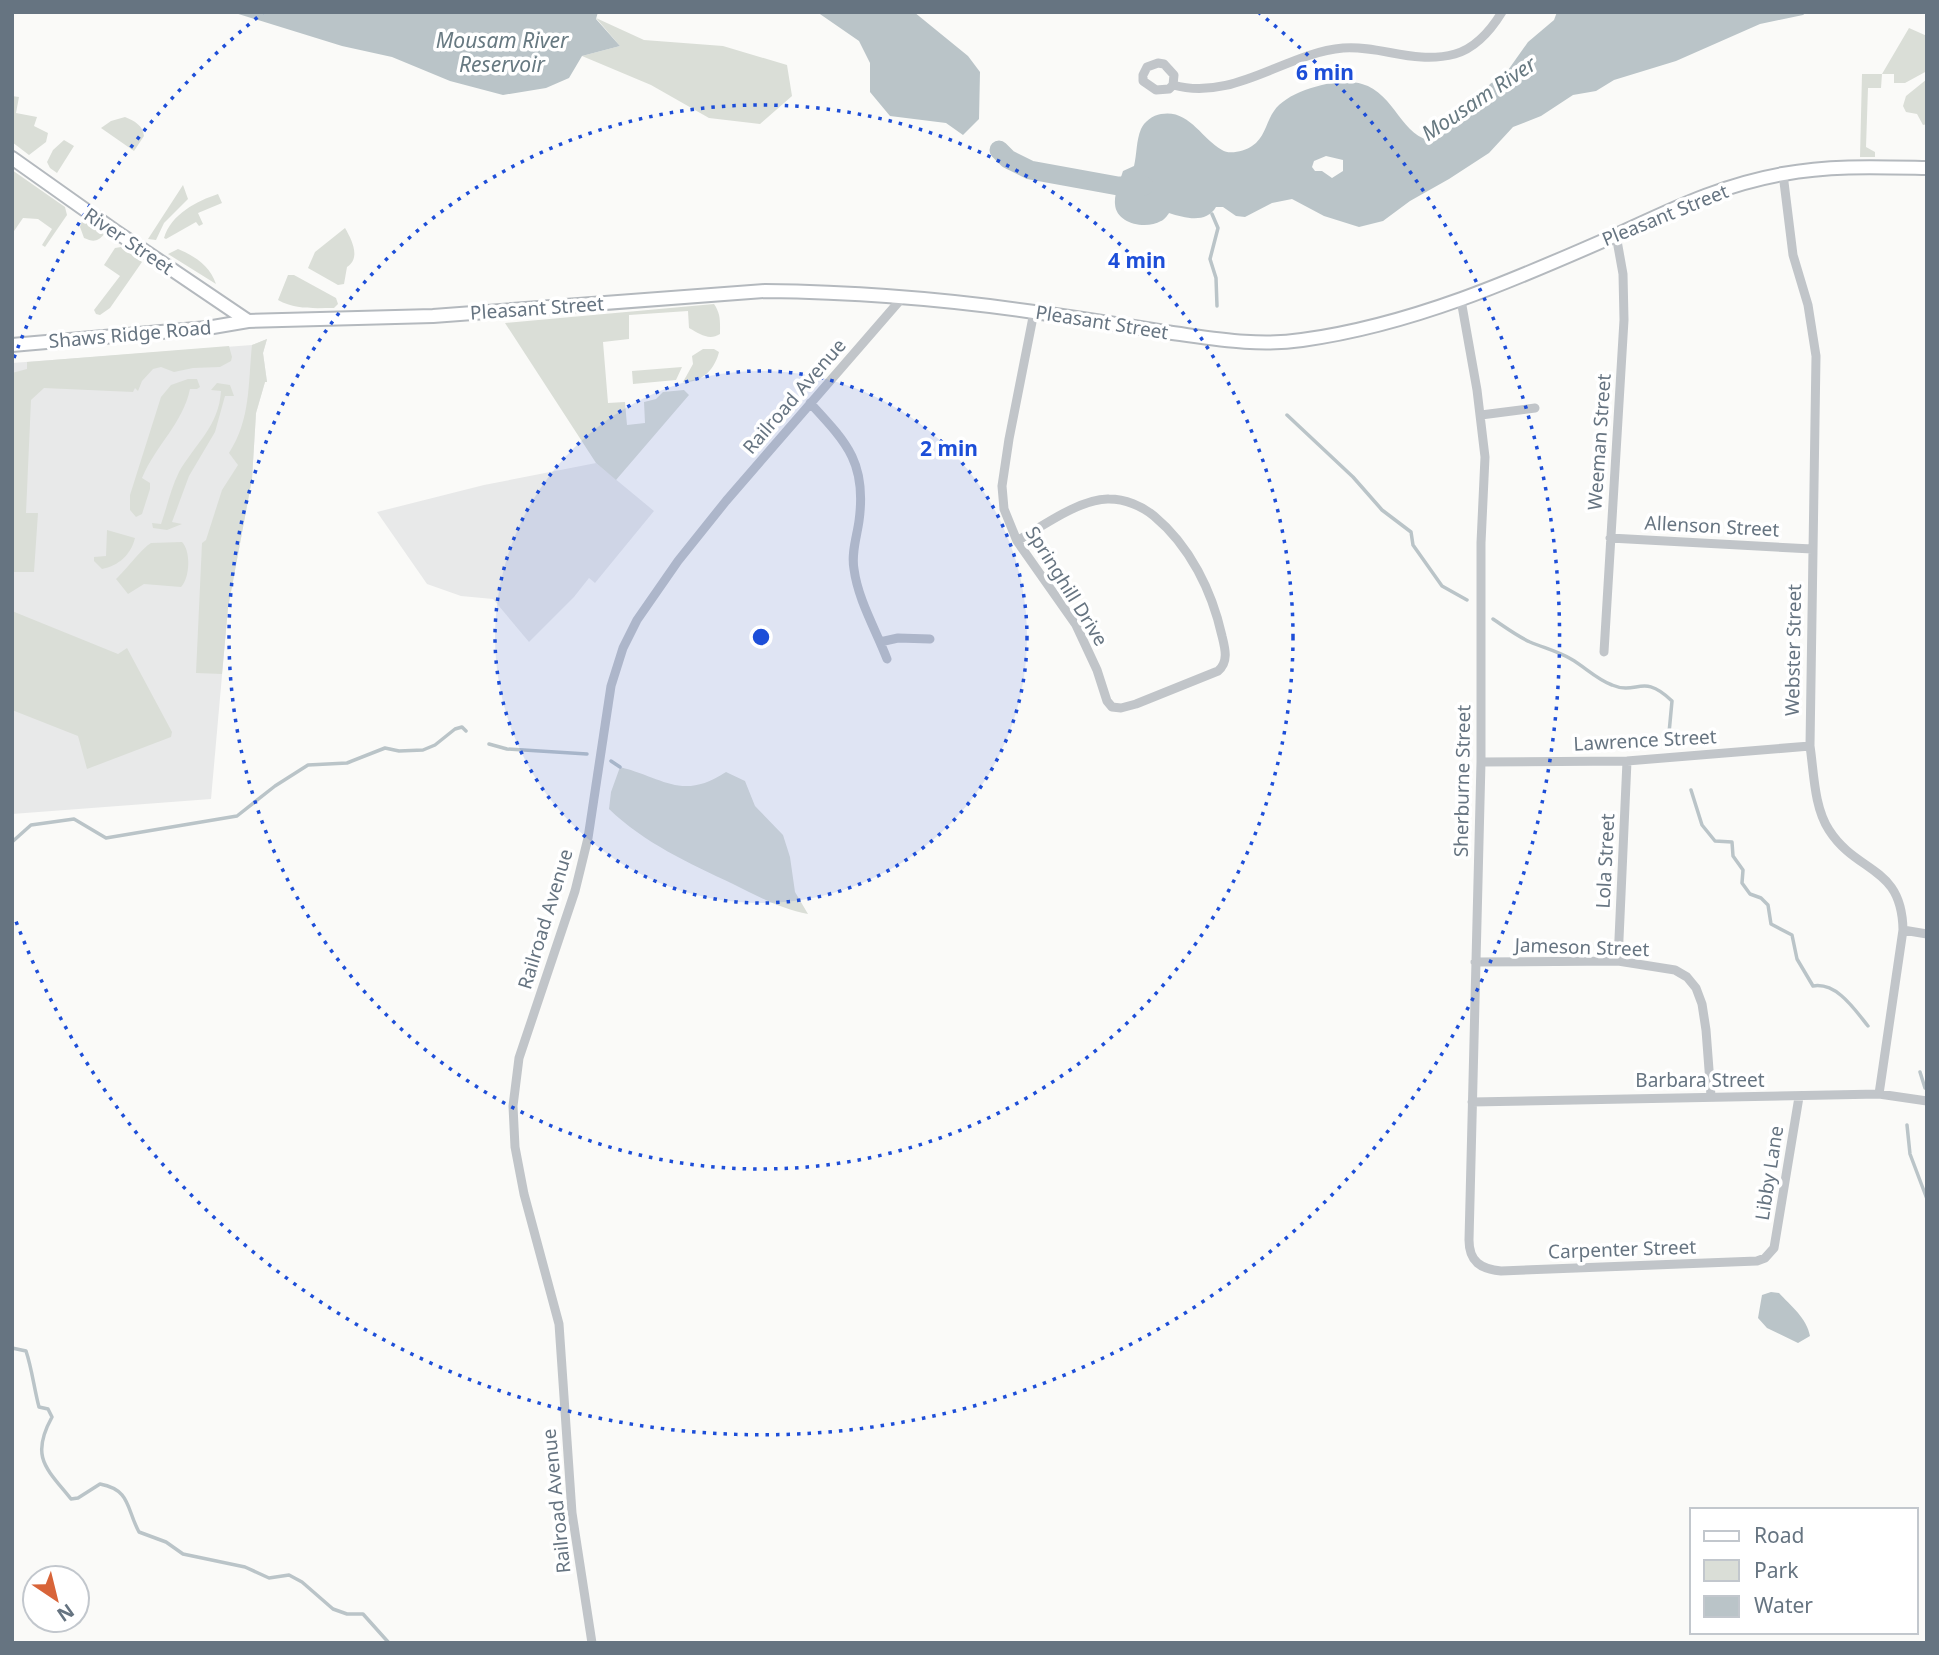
<svg xmlns="http://www.w3.org/2000/svg" width="1939" height="1655" font-family="'Noto Sans',sans-serif">
  <style>
    .built { fill: #e8e9e9 }
    .green { fill: #daded7 }
    .water { fill: #bac4c8; fill-rule: evenodd }
    .lines { fill: none; stroke-linecap: round; stroke-linejoin: round }
    .stream { stroke: #bac4c8; stroke-width: 3.5 }
    .river { stroke: #bac4c8; stroke-width: 19 }
    .secondary-casing { stroke: #b4b9be; stroke-width: 16 }
    .street { stroke: #c1c5c9; stroke-width: 9 }
    .secondary { stroke: #fff; stroke-width: 12 }
    .ring { fill: none; stroke: #1d4ed8; stroke-width: 3.5; stroke-dasharray: 3.5 7 }
    .labels { text-anchor: middle; stroke-width: 7; stroke-linejoin: round; paint-order: stroke }
    .street-label { font-size: 19px; fill: #667481; stroke: #fff }
    .water-label { font-size: 21px; font-style: italic; fill: #677981; stroke: #fff }
    .centre { fill: #1d4ed8; stroke: #fff; stroke-width: 3.5 }
    .ring-label { font-size: 21px; text-anchor: middle; font-weight: bold; fill: #1d4ed8; stroke: #fff; stroke-width: 7; stroke-linejoin: round; paint-order: stroke }
  </style>
  <rect width="100%" height="100%" fill="#fafaf8"/>
  <path class="built" d="M267,339L263,353L267,382H265L256,413L252,479L228,608L211,799L12,814V363L252,345Z
    M596,463L654,511L595,583L589,578L574,597L529,642L493,599L461,596L427,584L377,512L484,485Z"/>
  <path class="green" d="M596,18L644,40L723,46L787,65L792,96L760,124L709,118L651,85L582,56L620,46Z
    M1909,28L1927,36V71L1905,83H1894V74H1882L1881,88H1868L1866,147L1875,152V157H1860L1862,74H1882Z
    M1927,79V124L1923,125L1917,114L1906,112L1903,106L1906,96Z
    M12,96L19,97L16,113L37,117L34,126L48,133L46,142L29,155L12,142Z
    M125,117C134,121 143,125 144,136L134,151L101,128L111,121Z
    M64,140L74,146L57,173L50,168L47,162L53,150Z
    M12,170L65,207L67,215L45,247L42,245L52,229L38,219L23,218L12,234Z
    M183,185L188,199L164,223L156,240L148,239Z
    M218,194L222,203L198,213L203,224L199,226L196,222L166,239L164,238C171,214 197,201 218,194Z
    M86,220L104,234C98,242 93,242 84,238L80,227L82,221Z
    M345,228C352,240 361,258 347,267L344,284L338,285L308,268L315,252Z
    M121,247L142,262L110,308L100,315L96,314L94,310L120,276L104,265L115,248Z
    M178,249C195,256 210,266 216,284L168,254Z
    M288,275H294L336,298L338,304L334,308C315,308 296,310 278,300Z
    M714,304C721,314 720,322 720,334C709,341 700,334 689,328L688,311L629,315V339L603,342L608,403L625,402L627,425L645,423L644,402L656,399L663,392L684,390L689,395L616,480L596,463L505,323Z
    M267,339L263,353L267,382H265L256,413L252,479L228,608L222,674L196,673L202,543L206,540L222,490L238,465L229,453C251,419 248,383 252,345Z
    M229,346L232,357L231,361L220,367L193,368L174,372L161,367L153,369L142,381L138,391L135,388L133,392L44,388L31,400L26,513H38L34,572H12V373L27,369V362Z
    M703,349H714L719,352C715,369 702,383 683,382L693,364L692,356Z
    M682,367L676,380L633,384L632,371Z
    M188,379H197L200,387L197,389H190C183,423 156,445 142,478L150,483V489L142,514L136,517L130,510V495L161,397L171,385Z
    M217,383L230,385L234,396H225L215,432L189,476L172,522L182,524L167,530L153,528L152,523L161,524C167,507 171,488 179,472C195,444 219,426 221,391L211,390Z
    M107,530L135,538C131,555 118,566 102,569L94,561V557L106,556Z
    M182,542C191,551 190,578 181,587L144,584L128,594L116,579C126,570 142,548 151,543Z
    M12,611L118,654L127,648L172,732L171,737L87,769L78,736L12,710Z
    M620,767C664,778 682,801 726,772L745,781L755,806L783,835L790,857L795,892L808,914C781,909 757,896 733,884C689,863 644,843 609,809L611,792Z"/>
  <path class="water" d="M232,12H598L596,19L620,46L582,56L569,78L546,88L503,95L450,81L392,57L342,46Z
    M817,12H914L968,56L980,72L979,119L963,135L946,123L890,116L870,92V63L859,41Z
    M1557,12H1807L1803,15L1760,24L1676,61L1614,80L1596,91L1573,95L1541,116L1513,127L1489,153L1449,179L1410,201L1383,221L1359,227L1324,216L1292,199L1272,203L1245,217L1236,216L1223,207H1216C1206,224 1185,218 1169,213C1168,215 1163,221 1161,221C1146,230 1116,224 1115,204C1114,194 1120,181 1123,171L1134,166C1137,154 1136,141 1141,129C1144,122 1153,115 1161,114C1189,109 1201,138 1222,150C1229,155 1245,151 1252,146C1265,138 1266,122 1274,111C1288,90 1339,77 1362,84C1395,93 1402,139 1434,141L1470,114L1490,84L1506,73L1528,42L1554,20ZM1326,156L1343,160V171L1332,178L1322,171H1315L1312,167L1314,161Z
    M1771,1292L1779,1293C1790,1305 1807,1318 1810,1336L1798,1343L1767,1328L1758,1318L1762,1295Z"/>
  <g class="lines">
    <path class="stream" d="M1212,214L1218,228L1210,259L1216,278L1217,306
      M1287,415L1353,477L1382,510L1411,532L1413,545L1442,586L1467,600
      M1493,619C1505,627 1517,636 1530,642C1544,648 1557,651 1571,659C1585,667 1596,679 1612,685C1638,696 1642,672 1672,701L1669,733
      M489,744L507,749L587,754
      M611,761L620,767
      M1691,790L1702,825L1715,841L1732,842L1733,856L1743,870L1742,883L1750,894L1761,898L1768,905L1771,924L1792,935L1797,959L1813,986C1837,982 1855,1010 1868,1026
      M12,842L31,825L74,819L106,838L237,816L275,786L308,765L347,763L385,748L399,751L423,750L435,745L455,729L462,727L466,731
      M1920,1072L1925,1088
      M1907,1125L1910,1154L1927,1199
      M12,1348L26,1351C32,1369 34,1388 39,1407L48,1409L52,1417C30,1457 46,1468 71,1499L78,1498L100,1484C131,1490 126,1508 139,1532L166,1542L183,1554L245,1567L269,1578L289,1575L302,1582L333,1609L347,1614H363L389,1643"/>
    <path class="river" d="M999,150L1008,159L1030,170L1118,186H1144"/>
    <defs>
      <path id="secondary" d="M12,158L115,231L248,321
        M12,345L207,328L248,321L433,316L765,291C856,292 945,299 1034,312C1078,318 1122,325 1165,332C1211,338 1256,347 1302,340C1412,325 1514,280 1614,236C1671,210 1720,185 1783,174C1830,165 1879,167 1927,168"/>
    </defs>
    <use href="#secondary" class="secondary-casing"/>
    <path class="street" d="M1158,63L1164,64L1174,75L1173,85L1169,89L1156,90L1143,81V75L1147,67Z
      M1173,85C1234,102 1285,53 1343,48C1381,45 1414,65 1455,54C1476,48 1491,30 1502,12
      M1783,174L1793,255L1808,305L1816,356L1810,746C1814,773 1814,807 1829,830C1857,874 1902,865 1903,930L1879,1094
      M1461,300L1477,390L1485,457L1481,543V762L1469,1240C1469,1262 1481,1269 1501,1271L1757,1261L1765,1258L1774,1248L1799,1097
      M810,403C847,443 867,463 859,521C857,536 851,553 854,569C858,600 876,630 887,659
      M1481,415L1535,408
      M1610,538L1812,549
      M1017,541C1041,527 1081,498 1109,499C1125,499 1142,506 1154,516C1190,546 1212,591 1222,636C1225,648 1229,662 1218,671L1136,704L1121,708L1112,707L1107,701L1097,670L1076,625L1017,541L1004,509L1002,486L1009,439L1034,312
      M880,642L898,638L930,639
      M1604,652L1624,320L1623,274L1616,235
      M1481,762L1627,761L1810,746
      M1903,930L1927,934
      M1618,961L1627,761
      M1475,962L1618,961L1675,970L1687,977L1696,988L1702,1004L1706,1030L1711,1096
      M1472,1102L1879,1094L1927,1101
      M592,1643L572,1513L559,1324L524,1194L515,1147L513,1106L519,1058L575,891L588,838L611,686L623,648L637,620L678,561L726,501L902,298"/>
    <use href="#secondary" class="secondary"/>
  </g>
  <circle cx="761" cy="637" r="266" fill="#1d4ed8" fill-opacity=".12"/>
  <g class="ring">
    <circle cx="761" cy="637" r="266"/>
    <circle cx="761" cy="637" r="532"/>
    <path d="M14 358A798 798 0 0 1 264 12M1258 12A798 798 0 1 1 14 916"/>
  </g>
  <g class="labels">
    <g class="street-label">
      <text transform="translate(1665 215) rotate(-22)" y="7">Pleasant Street</text>
      <text transform="translate(129 241) rotate(34)" y="7">River Street</text>
      <text transform="translate(537 308) rotate(-4)" y="7">Pleasant Street</text>
      <text transform="translate(1102 322) rotate(9)" y="7">Pleasant Street</text>
      <text transform="translate(130 334) rotate(-5)" y="7">Shaws Ridge Road</text>
      <text transform="translate(794 396) rotate(-49)" y="7">Railroad Avenue</text>
      <text transform="translate(1599 442) rotate(-86)" y="7">Weeman Street</text>
      <text transform="translate(1712 526) rotate(3)" y="7">Allenson Street</text>
      <text transform="translate(1067 586) rotate(58)" y="7">Springhill Drive</text>
      <text transform="translate(1793 650) rotate(-89)" y="7">Webster Street</text>
      <text transform="translate(1645 740) rotate(-3)" y="7">Lawrence Street</text>
      <text transform="translate(1462 781) rotate(-89)" y="7">Sherburne Street</text>
      <text transform="translate(1605 861) rotate(-87)" y="7">Lola Street</text>
      <text transform="translate(545 919) rotate(-73)" y="7">Railroad Avenue</text>
      <text transform="translate(1582 947) rotate(2)" y="7">Jameson Street</text>
      <text x="1700" y="1087">Barbara Street</text>
      <text transform="translate(1769 1173) rotate(-81)" y="7">Libby Lane</text>
      <text transform="translate(1622 1249) rotate(-2)" y="7">Carpenter Street</text>
      <text transform="translate(556 1501) rotate(-96)" y="7">Railroad Avenue</text>
    </g>
    <g class="water-label">
      <text x="502" y="48">Mousam River<tspan x="502" dy="24">Reservoir</tspan></text>
      <text transform="translate(1479 99) rotate(-34)" y="7">Mousam River</text>
    </g>
  </g>
  <circle cx="761" cy="637" r="10" class="centre"/>
  <g class="ring-label">
    <text x="1325" y="80">6 min</text>
    <text x="1137" y="268">4 min</text>
    <text x="949" y="456">2 min</text>
  </g>
  <rect width="1939" height="1655" fill="none" stroke="#667481" stroke-width="28"/>
  <rect x="1690" y="1508" width="228" height="126" fill="#ffffff" stroke="#c2c7cd" stroke-width="2"/>
  <rect x="1704" y="1531" width="35" height="10" fill="#ffffff" stroke="#c2c7cd" stroke-width="2"/>
  <text x="1754" y="1543" font-size="21" fill="#667481">Road</text>
  <rect x="1704" y="1560" width="35" height="21" fill="#daded7" stroke="#c2c7cd" stroke-width="2"/>
  <text x="1754" y="1578" font-size="21" fill="#667481">Park</text>
  <rect x="1704" y="1596" width="35" height="21" fill="#bac4c8" stroke="#c2c7cd" stroke-width="2"/>
  <text x="1754" y="1613" font-size="21" fill="#667481">Water</text>
  <g transform="translate(56 1599) rotate(145)"><circle r="33" fill="#ffffff" stroke="#c2c7cd" stroke-width="2"/>
  <path d="M0-5L12 26L0 18L-12 26Z" fill="#d86439"/>
  <text y="-10" font-size="19" font-weight="bold" text-anchor="middle" fill="#667481">N</text>
  </g>
</svg>
